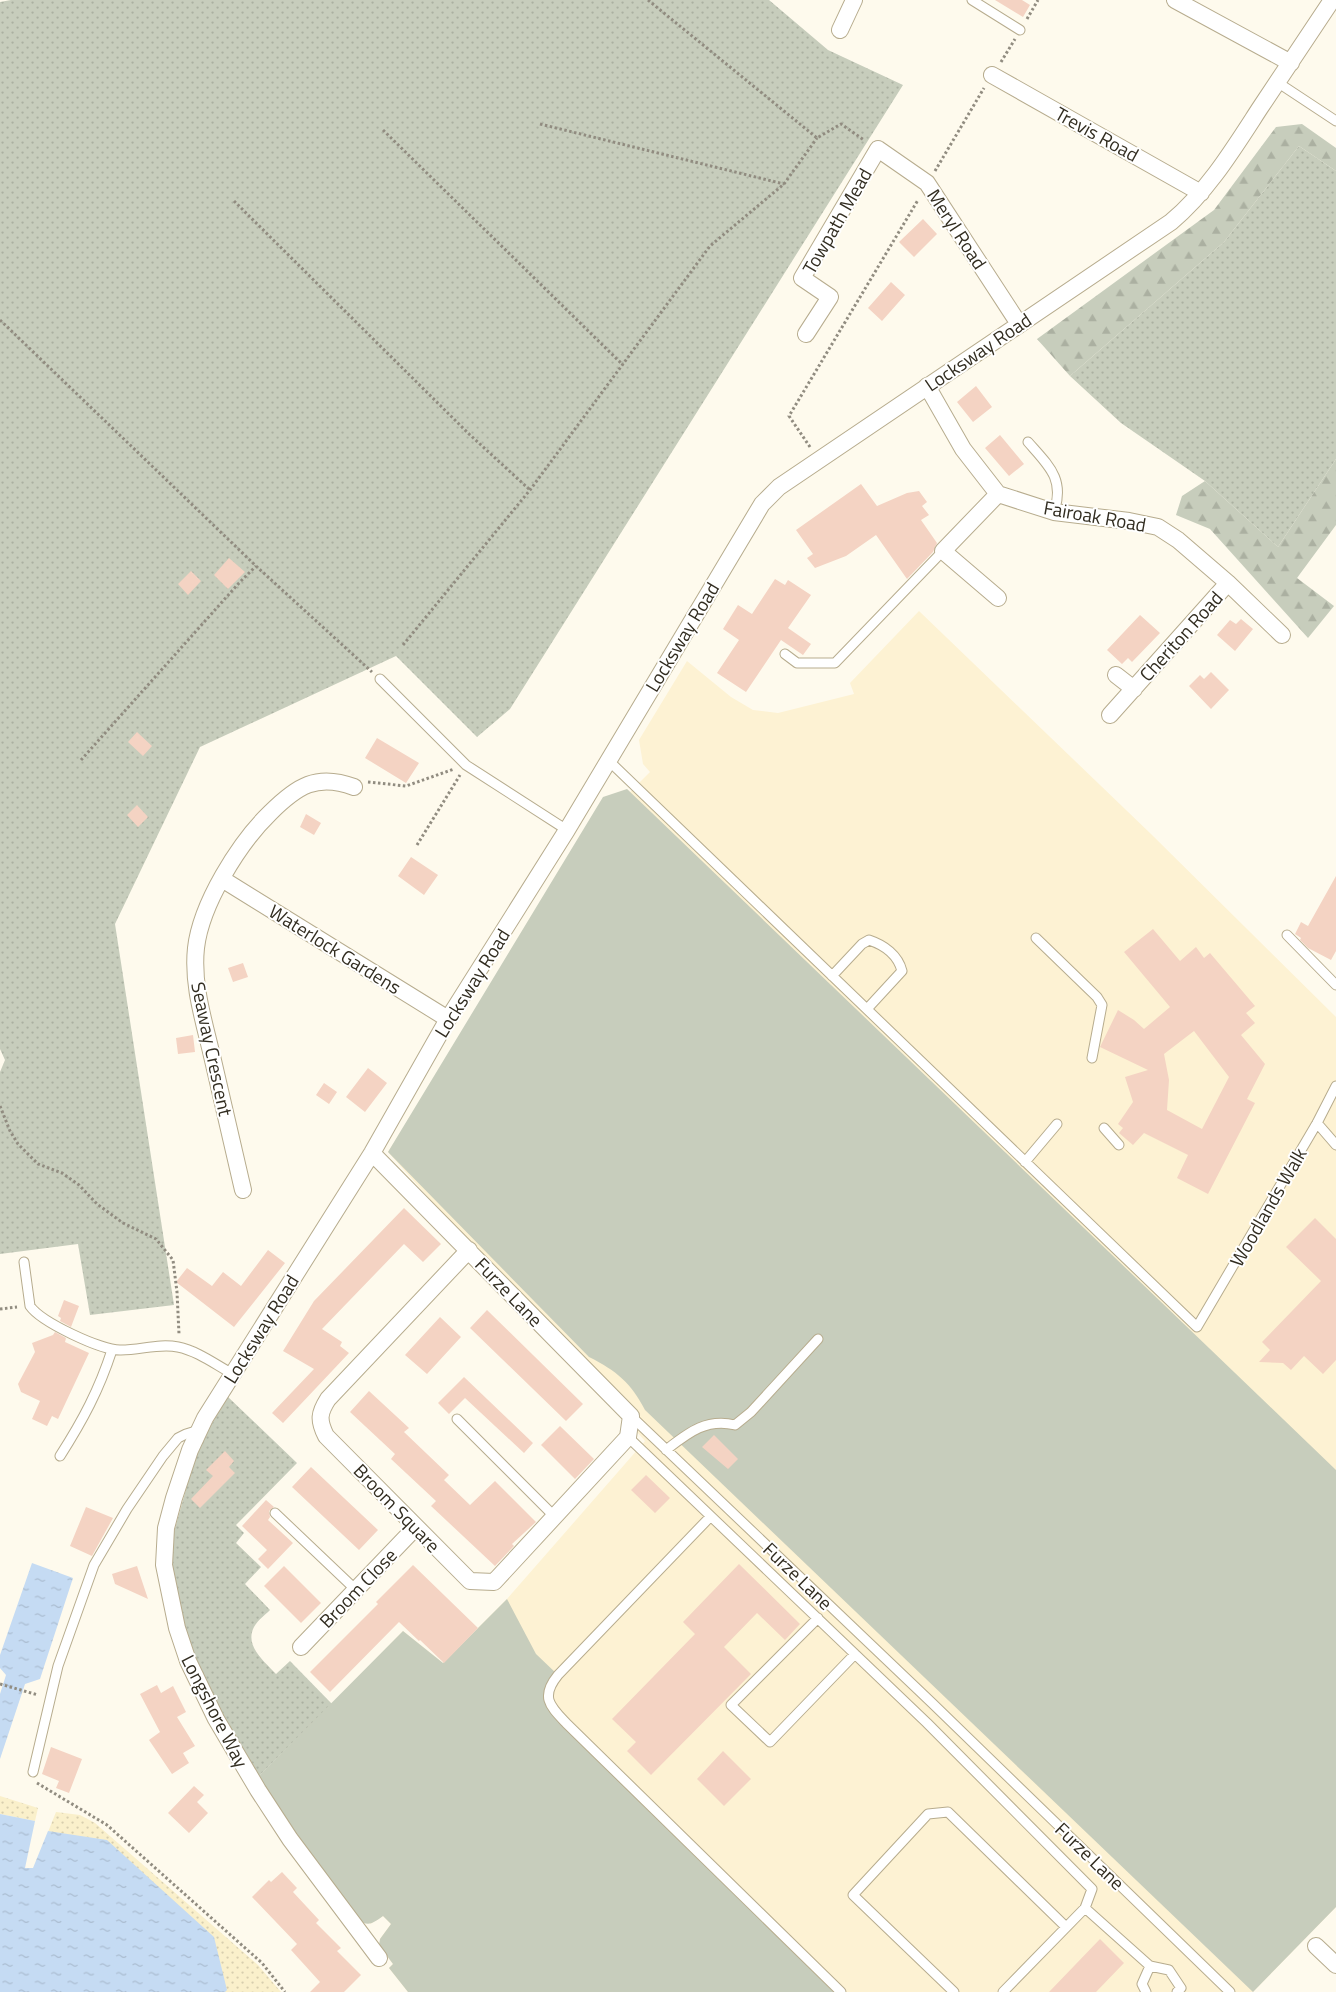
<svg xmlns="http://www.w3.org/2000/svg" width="1336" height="1992" font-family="'Titillium Web',sans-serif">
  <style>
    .built { fill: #fdf2d3 }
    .grass { fill: url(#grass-dots) }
    .forest { fill: url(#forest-firs) }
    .sand { fill: url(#sand-dots) }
    .park { fill: #c7cdbc }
    .water { fill: url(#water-ripples) }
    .building { fill: #f4d3c3; fill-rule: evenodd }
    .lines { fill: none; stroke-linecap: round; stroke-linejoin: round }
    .service-casing { stroke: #b7ac8e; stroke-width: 11 }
    .minor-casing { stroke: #b7ac8e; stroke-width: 18 }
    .path { stroke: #918c80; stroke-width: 3; stroke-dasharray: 2.5 2.5; stroke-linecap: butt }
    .service { stroke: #fff; stroke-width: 9 }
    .minor { stroke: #fff; stroke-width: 16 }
    .labels { text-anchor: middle; stroke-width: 4; stroke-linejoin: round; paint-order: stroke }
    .street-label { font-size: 19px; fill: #322d21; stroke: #fff }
  </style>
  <defs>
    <pattern id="grass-dots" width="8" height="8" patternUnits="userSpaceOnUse" patternTransform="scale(1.25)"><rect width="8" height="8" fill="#c7cdbc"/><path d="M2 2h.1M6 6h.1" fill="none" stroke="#abb0a1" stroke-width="1.8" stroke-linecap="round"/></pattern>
    <pattern id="forest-firs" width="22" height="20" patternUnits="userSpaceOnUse" patternTransform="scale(1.25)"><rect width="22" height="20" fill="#c7cdbc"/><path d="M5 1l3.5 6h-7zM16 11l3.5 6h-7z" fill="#abb0a1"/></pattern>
    <pattern id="sand-dots" width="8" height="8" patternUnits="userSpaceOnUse" patternTransform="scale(1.25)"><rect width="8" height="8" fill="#faf0cb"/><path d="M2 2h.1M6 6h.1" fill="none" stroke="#d7ceae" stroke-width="1.8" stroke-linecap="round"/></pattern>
    <pattern id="water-ripples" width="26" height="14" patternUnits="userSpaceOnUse" patternTransform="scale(1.25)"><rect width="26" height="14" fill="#c5dbf3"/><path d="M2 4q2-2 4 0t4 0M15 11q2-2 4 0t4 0" fill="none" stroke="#aabcd0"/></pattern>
  </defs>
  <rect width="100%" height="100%" fill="#fefaed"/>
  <path class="built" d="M919,611L1151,834L1336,1017V1907L1253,1992H408L389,1968L393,1964L382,1950L380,1939L391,1924L383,1916L370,1924L332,1704L403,1631L443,1663L507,1599L645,1441L388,1152L627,789L630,792L650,772L643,764L639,740L687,661L731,697L753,710L778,713L854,694L850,683Z"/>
  <path class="grass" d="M11,0H769L828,50L903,85L510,709L477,737L396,656L200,747L115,924L174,1305L90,1315L78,1244L0,1254V1072L5,1060L0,1049V2Z
    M1299,146L1336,171V459L1278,547L1205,481L1121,423L1070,376L1224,242Z
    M227,1396L297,1463L236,1525L244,1533L236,1543L261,1567L245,1584L270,1610C265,1615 258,1620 254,1627C244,1646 265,1662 276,1674L290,1661L332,1704L257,1778L243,1756L187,1642L171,1582L172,1539L192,1468L198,1449Z"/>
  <path class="forest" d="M1302,124L1336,148V171L1299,146L1224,242L1070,376L1037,339L1214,210L1276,127Z
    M1336,459V525L1297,578L1334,606L1308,638L1210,529L1176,515L1182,496L1205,481L1278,547Z"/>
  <path class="sand" d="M0,1796L38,1808L35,1821L0,1814Z
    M56,1812L80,1815L95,1823L258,1965L281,1992H194L46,1837Z"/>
  <path class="park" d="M627,789L1336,1470V1907L1253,1992L645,1410C631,1383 617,1371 589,1357L388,1152L603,797Z
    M507,1599L536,1654L558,1675L549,1702L841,1992H408L389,1968L393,1964L379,1945L380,1939L391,1924L383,1916C372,1924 368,1927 357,1919L257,1778L403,1631L443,1663Z"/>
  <path class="water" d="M32,1563L73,1578L40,1679L25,1684L0,1759V1694L6,1675L0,1668V1655Z
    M0,1814L35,1821L25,1868H33L48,1831L107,1840L214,1937L227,1990L225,1992H0Z"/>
  <path class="building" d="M995,0H1022L1030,5L1023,17Z
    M923,219L937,234L914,257L899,242Z
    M891,282L905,295L882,321L868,308Z
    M976,386L992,407L973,422L957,402Z
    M1000,435L1024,464L1009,476L985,448Z
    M861,484L877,506L907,493L919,491L927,502L922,506L929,515L921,520L937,543L933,552L907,579L876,535L846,556L815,568L807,558L813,554L796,530Z
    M229,558L245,572L228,589L214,575Z
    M191,571L201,581L188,595L178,584Z
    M775,579L785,585L788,580L811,595L788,628L811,644L803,655L781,640L746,692L717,673L739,640L723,629L738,605L752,614Z
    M1140,615L1160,633L1132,662L1128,658L1122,664L1107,650Z
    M1241,619L1253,629L1235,651L1217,635L1230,620L1236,624Z
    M1211,672L1229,690L1211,709L1189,686L1200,675L1204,679Z
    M137,732L152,746L143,756L128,742Z
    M377,738L419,763L406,783L365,758Z
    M137,805L148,817L138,827L127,815Z
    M306,814L321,823L314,835L300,827Z
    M411,857L438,875L424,895L398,876Z
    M1336,876V951L1331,960L1308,948L1300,940L1301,938L1295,934L1301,922L1308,926Z
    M1153,929L1180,961L1196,947L1204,958L1210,953L1255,1006L1246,1013L1255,1023L1241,1035L1265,1064L1247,1099L1255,1103L1208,1194L1177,1178L1188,1155L1144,1133L1133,1145L1119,1133L1123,1128L1118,1124L1133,1102L1125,1077L1148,1070L1100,1047L1118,1010L1134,1020L1144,1029L1170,1007L1124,952ZM1194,1031L1229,1077L1202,1129L1167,1110L1169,1080L1164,1054Z
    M243,963L248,977L233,982L228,968Z
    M193,1035L195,1052L178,1054L176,1038Z
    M368,1068L387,1083L365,1112L346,1097Z
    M324,1083L337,1092L329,1104L316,1095Z
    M404,1208L441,1244L423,1262L404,1244L322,1329L342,1342L340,1346L349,1353L283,1423L272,1413L314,1369L283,1351L314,1301Z
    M1315,1218L1336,1239V1360L1323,1374L1304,1356L1291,1370L1283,1363L1259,1362L1270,1350L1262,1342L1321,1281L1286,1247Z
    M268,1250L285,1263L234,1327L176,1282L187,1268L212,1286L223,1272L241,1286Z
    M64,1300L79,1306L71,1327L60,1321L61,1318L58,1316Z
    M487,1310L583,1404L566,1421L470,1328Z
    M440,1317L461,1337L427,1374L405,1355Z
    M55,1332L66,1338L65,1342L89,1353L58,1419L52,1416L47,1426L32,1419L40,1401L21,1392L18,1384L35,1352L32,1343L53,1335Z
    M464,1377L533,1443L524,1453L465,1398L449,1414L438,1403Z
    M369,1391L409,1428L404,1432L449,1475L444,1480L470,1505L495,1481L536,1522L512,1544L514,1546L495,1566L431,1506L436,1501L391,1459L395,1454L350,1412Z
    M560,1426L594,1459L575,1479L541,1445Z
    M714,1435L738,1459L728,1469L702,1447Z
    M225,1451L234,1461L229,1467L235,1473L200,1508L191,1499L213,1476L206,1470Z
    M311,1467L378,1530L359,1550L292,1487Z
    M646,1475L670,1498L655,1513L631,1490Z
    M266,1500L274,1507L269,1511L270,1517L268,1520L293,1543L268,1569L258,1559L267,1550L242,1526Z
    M86,1507L113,1518L92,1556L70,1546Z
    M739,1564L800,1624L785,1640L757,1613L724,1647L751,1674L651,1775L627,1751L636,1742L612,1719L695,1634L683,1622Z
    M413,1565L478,1628L444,1663L420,1640L419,1641L399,1622L330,1692L310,1672L378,1604L376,1602Z
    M137,1566L148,1599L115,1584L112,1574Z
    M284,1566L321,1603L301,1623L264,1586Z
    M157,1685L161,1693L173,1686L186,1712L177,1717L195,1746L183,1753L189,1763L172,1774L149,1740L160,1732L140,1694Z
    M51,1747L82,1759L69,1793L56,1788L59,1781L42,1774Z
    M723,1751L751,1779L724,1806L697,1779Z
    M194,1786L204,1795L197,1802L208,1813L189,1833L168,1813Z
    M282,1872L297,1888L293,1892L319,1920L316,1923L341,1948L337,1951L361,1975L344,1992H310L320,1982L291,1950L297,1944L252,1897L269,1880L271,1882Z
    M1100,1939L1124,1963L1096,1992H1049Z"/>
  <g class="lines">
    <defs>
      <path id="service" d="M972,0L1020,30
        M1277,82L1336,121
        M1028,442C1049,466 1065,479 1054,512
        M785,654L797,663H835L943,551
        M380,679L466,765L567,830
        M608,760L1197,1327L1317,1123L1336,1086
        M1287,935L1336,985
        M1036,938L1097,997L1102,1005L1092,1058
        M832,976L862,944L869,940C884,945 898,955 902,971L867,1009
        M1317,1123L1336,1145
        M1104,1128L1119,1145
        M1025,1162L1057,1124
        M24,1262L30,1306C41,1322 102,1351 121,1350C141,1350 159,1343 178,1347C198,1351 216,1365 233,1374
        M631,1416L932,1703L1230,1992
        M457,1419L554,1516
        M628,1437L927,1723L1092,1889L1085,1908L1003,1992
        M666,1450C688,1433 706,1418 735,1425L751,1412L818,1339
        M60,1456C83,1420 99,1390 112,1350
        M275,1513L356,1590
        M710,1517L558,1675C540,1697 550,1706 566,1723L841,1992
        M818,1618L731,1705L770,1742L855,1654
        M33,1772L58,1666L94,1565L127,1509L163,1456L178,1438L186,1434L199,1430
        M1085,1908L1150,1966L1169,1970L1181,1988L1177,1992
        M954,1992L853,1895L928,1814L948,1812L1066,1927
        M1146,1992L1142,1984L1150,1966"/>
      <path id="minor" d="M1175,0L1291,63
        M840,30L854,0
        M992,75L1201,193
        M806,334L830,297L802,278L878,149L927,183L1019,324
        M927,386L963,449L998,494L1054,512L1129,521L1158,527L1178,540L1228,583L1282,635
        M998,494L943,551L998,598
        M1116,675L1134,689
        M1110,715L1228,583
        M222,879L448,1019
        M372,1153L631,1416L628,1437L494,1582L470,1581L326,1436C318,1420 319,1413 328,1399L469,1250
        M243,1190C233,1145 222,1101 212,1056C204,1021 192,985 196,948C201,904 239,843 270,813C297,786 317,773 354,787
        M301,1647L415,1528
        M1316,1946L1336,1965
        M379,1958L290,1839L258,1790L216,1719L188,1661L177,1628L164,1565L166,1528L174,1498L190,1450L205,1418L372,1153L448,1019L567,830L762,504L779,487L1171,222C1208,191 1234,148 1260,108C1284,72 1308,36 1332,0"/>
    </defs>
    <use href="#service" class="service-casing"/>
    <use href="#minor" class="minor-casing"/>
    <path class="path" d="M648,0L817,138L841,124L864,140
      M1027,19L1038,0
      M1001,62L1015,39
      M540,124L784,184
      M383,130L623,365
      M935,171L984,88
      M234,201L469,434L530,490
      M0,320L256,566L372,672
      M810,447L789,416L918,200
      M403,645L530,490L710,246L784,184L817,138
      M81,760L239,583L256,566
      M368,782L406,786L454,769
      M417,845L460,775
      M0,1106L10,1131L18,1144L38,1164L62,1173L79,1185L97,1204L123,1223L156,1239L173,1260L177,1292L179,1334
      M0,1309L17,1307
      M0,1684L38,1695
      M37,1783L107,1825L262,1963L285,1992"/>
    <use href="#service" class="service"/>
    <use href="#minor" class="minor"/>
  </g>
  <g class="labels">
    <g class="street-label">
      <text transform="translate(1097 134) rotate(29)" y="7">Trevis Road</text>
      <text transform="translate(837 221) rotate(-60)" y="7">Towpath Mead</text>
      <text transform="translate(957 229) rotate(57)" y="7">Meryl Road</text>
      <text transform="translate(978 352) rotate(-34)" y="7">Locksway Road</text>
      <text transform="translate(1095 516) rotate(10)" y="7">Fairoak Road</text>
      <text transform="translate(1181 636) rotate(-48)" y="7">Cheriton Road</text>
      <text transform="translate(682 637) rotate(-59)" y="7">Locksway Road</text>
      <text transform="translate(335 949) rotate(32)" y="7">Waterlock Gardens</text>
      <text transform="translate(472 983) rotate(-58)" y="7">Locksway Road</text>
      <text transform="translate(212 1049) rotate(78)" y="7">Seaway Crescent</text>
      <text transform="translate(1268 1207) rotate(-60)" y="7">Woodlands Walk</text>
      <text transform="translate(509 1292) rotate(46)" y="7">Furze Lane</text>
      <text transform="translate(261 1329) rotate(-58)" y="7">Locksway Road</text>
      <text transform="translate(397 1508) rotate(46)" y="7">Broom Square</text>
      <text transform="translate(798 1576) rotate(44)" y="7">Furze Lane</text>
      <text transform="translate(358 1588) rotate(-46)" y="7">Broom Close</text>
      <text transform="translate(215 1711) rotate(63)" y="7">Longshore Way</text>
      <text transform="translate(1090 1856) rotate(44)" y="7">Furze Lane</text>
    </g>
  </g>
</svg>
